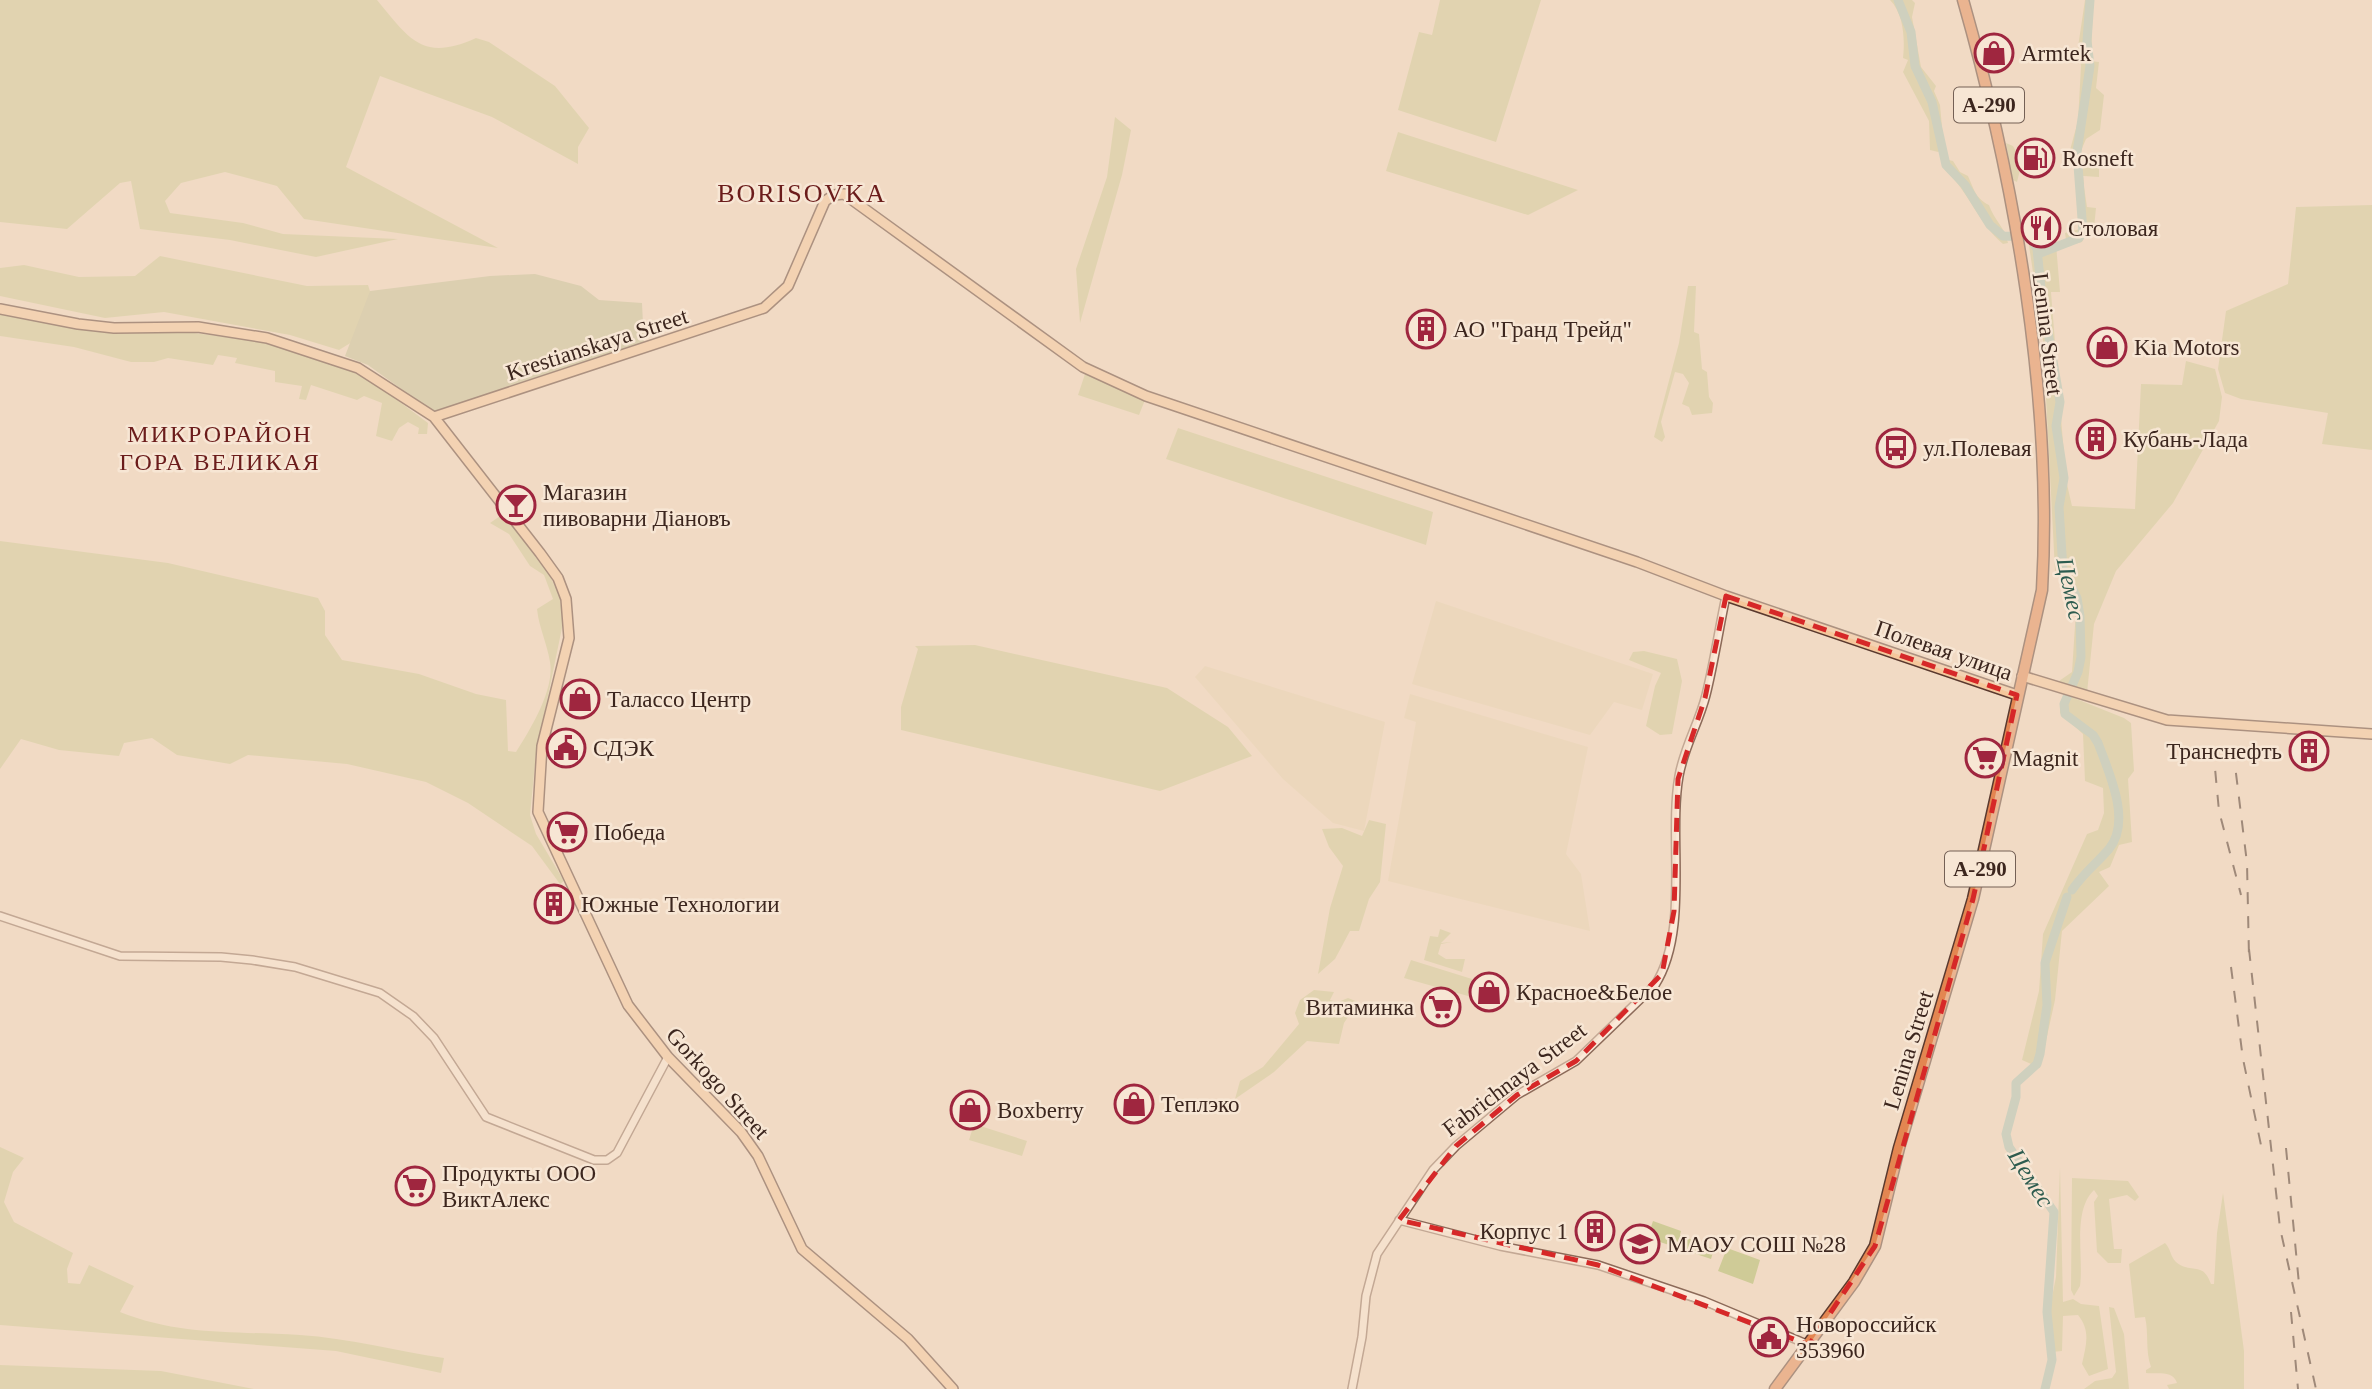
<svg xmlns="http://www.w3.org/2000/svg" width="2372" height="1389" font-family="Georgia,serif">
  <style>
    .farmland { fill: #e7d3b1 }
    .green { fill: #cfcb97 }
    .cemetery { fill: #c4c097 }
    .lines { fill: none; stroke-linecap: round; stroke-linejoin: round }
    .river { stroke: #a6c3b5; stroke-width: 9 }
    .minor-casing { stroke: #8c6a59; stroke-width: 10 }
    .major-casing { stroke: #5a392e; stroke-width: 12 }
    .highway-casing { stroke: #5a392e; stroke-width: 13 }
    .minor { stroke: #fbe9d8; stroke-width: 7 }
    .major { stroke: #f5c79b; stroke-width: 9 }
    .highway { stroke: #e38651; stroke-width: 10 }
    .rail { stroke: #3c261e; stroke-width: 2; stroke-dasharray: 12 12; stroke-linecap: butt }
    .marked { fill: none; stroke: #d62828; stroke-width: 5; stroke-dasharray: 14 9; stroke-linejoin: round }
    .labels { text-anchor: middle; stroke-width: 5; stroke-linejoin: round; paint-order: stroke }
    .shield { fill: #f7e6d4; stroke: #746055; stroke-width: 2 }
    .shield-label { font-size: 21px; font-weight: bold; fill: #3c261e }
    .poi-label { font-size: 23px; fill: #3c261e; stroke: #f7e6d4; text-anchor: start }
    .street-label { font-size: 23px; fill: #3c261e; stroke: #f7e6d4 }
    .neighbourhood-label { font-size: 24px; letter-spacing: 2px; fill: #6b1c1b; stroke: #f7e6d4 }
    .water-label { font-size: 24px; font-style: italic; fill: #2d5c4f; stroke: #f7e6d4 }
    .quarter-label { font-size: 26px; letter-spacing: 2px; fill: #6b1c1b; stroke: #f7e6d4 }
  </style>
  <rect width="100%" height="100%" fill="#f1dac4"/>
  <path class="farmland" d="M1436,601L1653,674L1642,710L1614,702L1590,735L1412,684Z
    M1205,666L1385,722L1364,831L1333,823L1283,779L1195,677Z
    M1410,694L1588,747L1566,854L1581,874L1590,931L1388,881L1416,722L1404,718Z"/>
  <path class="green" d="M0,0H377C410,40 423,62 476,38L489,42L555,86L589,128L578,147V164L492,117L380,76L346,167L498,248L304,219L277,186L225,172L181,183L165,201L170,213L243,223L283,234L398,239L316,257L230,240L140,229L131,181L120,183L67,229L0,222Z
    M1440,0H1541L1496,142L1398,110L1419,32L1432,35Z
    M1890,0H1912L1915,3L1912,17L1921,67L1936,86L1934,91L1940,105L1944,149L1938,152L1930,150L1929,121L1903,72L1908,60L1903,58C1905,40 1904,14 1890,0Z
    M2085,0H2093L2091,61L2099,62L2096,88L2104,95L2100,130L2086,139L2080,153L2074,155L2070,150L2078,121L2081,66L2078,47Z
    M1115,117L1131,130L1122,175L1080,323L1076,269L1107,177Z
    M1398,132L1578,190L1528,215L1386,171Z
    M2006,143L2013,146L2022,162L2017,182L2013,180Z
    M1945,159L1953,161L1960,172L1968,176C1974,189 1975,198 1989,205C1994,220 2005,227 2008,243L2003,244C1979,224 1969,192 1946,171Z
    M2075,159H2081L2082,167L2099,168V177L2083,176L2084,184H2075Z
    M2076,187H2084L2087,207L2096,208L2094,228H2088L2082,242L2067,246L2065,233L2080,229Z
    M2372,205V450L2322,444L2328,413L2241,399L2225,393L2218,369L2226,311L2288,284L2296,207Z
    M2027,232L2033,234L2040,245L2056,244L2060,292H2051L2066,480L2072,506L2135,509L2141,384L2182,385L2186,361L2215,369L2222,397L2219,421L2173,503L2116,571L2094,624L2087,693L2059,681L2072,672L2076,610L2055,571L2043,340Z
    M160,256L307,286L368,285L376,310L370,331L339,350L290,335L164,312L105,318L0,296V268L24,265L79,277L135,276Z
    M1688,286H1696L1694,332L1699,334L1702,369L1707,372L1709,397L1713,403L1712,413L1692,415L1689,407L1682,404L1689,383L1683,374L1675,372L1661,422L1665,437L1662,442L1654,437L1679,343Z
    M0,312L113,333L171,330L286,345L365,376L428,423L427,434H418L419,428L408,422L399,428L392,441L376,436L382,403L364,396L357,400L311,385L306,400L299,399L302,386L275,382V371L235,363L237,358L218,355L213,365L168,358L154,362H131L74,347L0,336Z
    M1085,374L1145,400L1139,415L1078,395Z
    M1178,428L1433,512L1426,545L1166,459Z
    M503,514L550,576L560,598L563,623L536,754L530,815L536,834L564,881L560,884L532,846L468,803L426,782L347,764L248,755L230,764L177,755L152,738L124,743L119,756L59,750L21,739L0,769V541L168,563L318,598L325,611V635L342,660L419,674L476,694L506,700L508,751L516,752C530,730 555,689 550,662C547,643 539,628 537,609L553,599L544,575L530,566L509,534L490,523Z
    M975,645L1167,688L1228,727L1252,756L1160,791L901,730V707L918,649L915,646Z
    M1644,651L1677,659L1682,681L1672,734L1660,735L1646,726L1655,686L1661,673L1629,660L1633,652Z
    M2064,694L2124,718L2131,723L2134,771L2128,779L2132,842L2119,845L2110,867L2099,872L2109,886L2062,931L2055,1000L2040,1068L2022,1060L2039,991L2043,934L2087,834L2098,830L2104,813L2103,788L2085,781L2083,734L2060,713V703Z
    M1369,820L1386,824L1380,882L1369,899L1359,931H1350L1335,959L1318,974L1330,908L1343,866L1329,847L1322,829L1342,828L1362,836Z
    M1440,929L1451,933L1441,943L1452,942L1441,944L1438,954L1446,959H1465L1462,972L1424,960L1430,936L1438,937Z
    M1411,960L1472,979L1468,996L1404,978Z
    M1314,990L1334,992L1330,1000L1338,1002L1348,998L1358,1002L1344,1023L1339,1044L1307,1041L1274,1072L1235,1099L1240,1081L1263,1067L1299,1024L1295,1013L1300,1000Z
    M974,1124L1027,1141L1022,1156L969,1140Z
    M0,1147L24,1158L13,1172L4,1202L14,1222L73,1253L67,1269L68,1283L80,1284L89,1265L134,1286L120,1312C180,1336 236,1331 300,1335C348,1338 397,1351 444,1358L441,1373L336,1351L0,1325Z
    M2060,1167L2063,1302L2073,1299L2081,1304L2099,1306L2108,1369L2089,1376L2082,1364C2086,1345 2091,1331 2078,1315L2063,1316L2062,1351L2052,1352L2049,1312L2056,1277Z
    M2072,1178L2128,1181L2139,1197L2135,1201L2127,1195L2109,1199L2114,1249H2122L2121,1263H2108L2097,1252L2094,1202L2098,1196L2094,1190C2072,1211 2084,1258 2080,1286L2074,1296L2071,1290Z
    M2223,1193L2244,1351V1389H2169L2167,1385L2177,1383C2173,1370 2158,1374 2146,1373V1370L2151,1367C2145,1350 2149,1334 2145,1317L2135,1318L2129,1264L2165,1243C2171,1249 2170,1256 2176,1262C2192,1275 2202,1260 2211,1284H2214L2217,1233Z
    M1653,1221L1681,1231L1680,1235L1714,1249L1711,1259L1642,1236L1645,1225L1651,1227Z
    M1727,1248L1760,1260L1753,1284L1718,1271Z
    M2109,1307L2114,1308L2124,1334L2129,1389H2084L2095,1381L2112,1378L2116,1372Z
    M0,1365L161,1371L254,1389H0Z"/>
  <path class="cemetery" d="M535,274L581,286L599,300L642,303L644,345L433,412L368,365L345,356L370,291L490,276Z"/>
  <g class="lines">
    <path class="river" d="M1898,0L1911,32L1915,66L1932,102L1946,165L1965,185L1990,225L2003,236L2030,237L2037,249L2042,297L2060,402L2056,426L2064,478L2059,507L2063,570L2077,598L2080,616L2081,657L2078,672L2064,704L2065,714L2093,735L2098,743C2109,773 2132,821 2109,849C2096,864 2083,874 2072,890
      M2038,254L2079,238L2083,232L2077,152L2090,66L2087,41L2090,0
      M2045,1389L2052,1360L2047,1312L2054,1212L2009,1147L2006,1134L2016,1097V1083L2037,1064L2040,1054L2047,1005L2045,963L2067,897"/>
    <defs>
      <path id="minor" d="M0,916L120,956L221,957L252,960L295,967L380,993L413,1016L434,1038L486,1117L594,1160H607L617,1153L668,1057
        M1399,1220L1500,1246L1598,1265L1704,1301L1809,1345
        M1352,1389L1362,1337L1366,1296L1377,1254L1433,1170L1456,1146L1517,1095L1576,1061L1655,985C1690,930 1668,839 1679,776C1684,747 1699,723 1706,695C1714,663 1719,629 1726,596"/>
      <path id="major" d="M0,309L78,324L114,328L198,327L267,338L358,368L434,417L540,553L558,578L566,599L569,638L542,746L538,812L628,1005L668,1057L741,1132L758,1156L802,1249L908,1339L953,1389
        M434,417L764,308L788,286L825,201L834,195L844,194L1083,367L1146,396L1637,562L1726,596L2017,695
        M2022,676L2167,720L2372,734"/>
      <path id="highway" d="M1775,1389L1854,1282L1875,1246L1899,1148L1973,899L2042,590C2053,400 2015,182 1963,0"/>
    </defs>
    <use href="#minor" class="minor-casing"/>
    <use href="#major" class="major-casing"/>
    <use href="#highway" class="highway-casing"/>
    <use href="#minor" class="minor"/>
    <use href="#major" class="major"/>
    <use href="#highway" class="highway"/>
    <path class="rail" d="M2213,747L2219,811L2241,895
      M2233,749L2247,863L2249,957
      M2249,949L2280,1228L2316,1389
      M2231,967L2243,1059L2262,1150
      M2286,1148L2299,1284
      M2291,1312L2298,1389"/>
  </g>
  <path d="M0 0H2372V1389H0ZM1726,596L2017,695L1973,899L1875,1246L1809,1345L1598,1265L1399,1220L1456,1146L1517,1095L1576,1061L1662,974L1674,911L1678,779L1705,698Z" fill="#f1dac4" fill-opacity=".55" fill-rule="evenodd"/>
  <path class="marked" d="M1726,596L2017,695L1973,899L1875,1246L1809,1345L1598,1265L1399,1220L1456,1146L1517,1095L1576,1061L1662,974L1674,911L1678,779L1705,698Z"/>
  <defs>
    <symbol id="shop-ring" viewBox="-11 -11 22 22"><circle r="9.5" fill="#f7e6d4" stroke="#9f263f" stroke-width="1.5"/><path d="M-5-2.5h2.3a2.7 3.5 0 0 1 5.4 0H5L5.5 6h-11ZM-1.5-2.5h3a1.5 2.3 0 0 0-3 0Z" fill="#9f263f"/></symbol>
    <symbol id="fuel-ring" viewBox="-11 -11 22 22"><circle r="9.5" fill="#f7e6d4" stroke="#9f263f" stroke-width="1.5"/><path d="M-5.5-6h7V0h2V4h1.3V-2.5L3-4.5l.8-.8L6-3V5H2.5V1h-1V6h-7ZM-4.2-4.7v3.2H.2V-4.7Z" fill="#9f263f"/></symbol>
    <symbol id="restaurant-ring" viewBox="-11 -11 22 22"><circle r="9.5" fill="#f7e6d4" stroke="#9f263f" stroke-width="1.5"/><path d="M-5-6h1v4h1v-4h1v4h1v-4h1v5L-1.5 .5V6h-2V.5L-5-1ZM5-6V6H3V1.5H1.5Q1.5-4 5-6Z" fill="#9f263f"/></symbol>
    <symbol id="building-ring" viewBox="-11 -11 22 22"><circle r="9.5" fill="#f7e6d4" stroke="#9f263f" stroke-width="1.5"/><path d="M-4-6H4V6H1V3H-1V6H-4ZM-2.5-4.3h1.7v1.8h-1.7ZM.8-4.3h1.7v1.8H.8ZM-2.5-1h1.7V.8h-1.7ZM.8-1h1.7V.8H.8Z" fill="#9f263f"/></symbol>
    <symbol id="bus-ring" viewBox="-11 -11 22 22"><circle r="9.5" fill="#f7e6d4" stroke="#9f263f" stroke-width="1.5"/><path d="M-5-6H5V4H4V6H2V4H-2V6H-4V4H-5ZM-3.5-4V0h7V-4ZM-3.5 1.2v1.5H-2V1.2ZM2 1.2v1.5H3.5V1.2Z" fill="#9f263f"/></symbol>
    <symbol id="bar-ring" viewBox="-11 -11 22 22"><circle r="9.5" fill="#f7e6d4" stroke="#9f263f" stroke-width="1.5"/><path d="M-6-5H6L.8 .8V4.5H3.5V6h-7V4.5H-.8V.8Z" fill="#9f263f"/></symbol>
    <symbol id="civic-ring" viewBox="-11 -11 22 22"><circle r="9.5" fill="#f7e6d4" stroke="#9f263f" stroke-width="1.5"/><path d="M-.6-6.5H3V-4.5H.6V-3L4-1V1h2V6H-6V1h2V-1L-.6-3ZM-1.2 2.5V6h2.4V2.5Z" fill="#9f263f"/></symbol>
    <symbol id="supermarket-ring" viewBox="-11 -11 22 22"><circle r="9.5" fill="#f7e6d4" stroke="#9f263f" stroke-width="1.5"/><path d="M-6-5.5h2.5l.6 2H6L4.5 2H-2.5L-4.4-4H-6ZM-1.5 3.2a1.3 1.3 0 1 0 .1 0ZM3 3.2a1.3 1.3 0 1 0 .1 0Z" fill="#9f263f"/></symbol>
    <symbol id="school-ring" viewBox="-11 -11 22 22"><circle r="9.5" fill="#f7e6d4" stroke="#9f263f" stroke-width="1.5"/><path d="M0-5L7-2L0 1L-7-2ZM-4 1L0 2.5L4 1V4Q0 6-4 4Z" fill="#9f263f"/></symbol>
  </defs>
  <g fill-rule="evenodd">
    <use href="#shop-ring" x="1972" y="31" width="44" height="44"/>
    <use href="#fuel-ring" x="2013" y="136" width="44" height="44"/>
    <use href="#restaurant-ring" x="2019" y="206" width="44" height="44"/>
    <use href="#building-ring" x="1404" y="307" width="44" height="44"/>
    <use href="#shop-ring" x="2085" y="325" width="44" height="44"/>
    <use href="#building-ring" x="2074" y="417" width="44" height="44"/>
    <use href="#bus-ring" x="1874" y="426" width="44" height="44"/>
    <use href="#bar-ring" x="494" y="483" width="44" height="44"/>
    <use href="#shop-ring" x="558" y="677" width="44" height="44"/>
    <use href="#civic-ring" x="544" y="726" width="44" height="44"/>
    <use href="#building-ring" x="2287" y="729" width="44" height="44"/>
    <use href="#supermarket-ring" x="1963" y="736" width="44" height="44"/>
    <use href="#supermarket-ring" x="545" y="810" width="44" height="44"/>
    <use href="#building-ring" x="532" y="882" width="44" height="44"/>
    <use href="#shop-ring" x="1467" y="970" width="44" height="44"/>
    <use href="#supermarket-ring" x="1419" y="985" width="44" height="44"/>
    <use href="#shop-ring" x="1112" y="1082" width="44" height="44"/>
    <use href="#shop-ring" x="948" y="1088" width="44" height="44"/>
    <use href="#supermarket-ring" x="393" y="1164" width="44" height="44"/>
    <use href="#building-ring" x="1573" y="1209" width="44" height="44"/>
    <use href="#school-ring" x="1618" y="1222" width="44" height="44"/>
    <use href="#civic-ring" x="1747" y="1315" width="44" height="44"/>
  </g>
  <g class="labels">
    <g class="shield">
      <rect x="1954" y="87.5" width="70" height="35" rx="5"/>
      <rect x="1945" y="851.5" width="70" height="35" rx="5"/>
    </g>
    <g class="shield-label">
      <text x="1989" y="112">А-290</text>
      <text x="1980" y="876">А-290</text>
    </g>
    <g class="poi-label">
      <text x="2021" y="61">Armtek</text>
      <text x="2062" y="166">Rosneft</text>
      <text x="2068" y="236">Столовая</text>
      <text x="1453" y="337">АО "Гранд Трейд"</text>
      <text x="2134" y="355">Kia Motors</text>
      <text x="2123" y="447">Кубань-Лада</text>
      <text x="1923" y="456">ул.Полевая</text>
      <text x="543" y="500">Магазин<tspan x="543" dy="26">пивоварни Дiановъ</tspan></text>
      <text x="607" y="707">Талассо Центр</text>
      <text x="593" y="756">СДЭК</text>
      <text x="2282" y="759" text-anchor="end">Транснефть</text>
      <text x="2012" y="766">Magnit</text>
      <text x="594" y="840">Победа</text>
      <text x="581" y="912">Южные Технологии</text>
      <text x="1516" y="1000">Красное&amp;Белое</text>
      <text x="1414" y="1015" text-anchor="end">Витаминка</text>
      <text x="1161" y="1112">Теплэко</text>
      <text x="997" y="1118">Boxberry</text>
      <text x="442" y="1181">Продукты ООО<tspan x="442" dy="26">ВиктАлекс</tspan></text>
      <text x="1568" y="1239" text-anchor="end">Корпус 1</text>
      <text x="1667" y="1252">МАОУ СОШ №28</text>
      <text x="1796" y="1332">Новороссийск<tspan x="1796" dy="26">353960</tspan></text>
    </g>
    <g class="street-label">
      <text transform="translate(2048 334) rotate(83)" y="8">Lenina Street</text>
      <text transform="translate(597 344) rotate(-18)" y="8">Krestianskaya Street</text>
      <text transform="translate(1944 650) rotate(19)" y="8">Полевая улица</text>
      <text transform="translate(1908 1050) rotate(-73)" y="8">Lenina Street</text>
      <text transform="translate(1514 1079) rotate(-37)" y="8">Fabrichnaya Street</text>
      <text transform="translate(718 1083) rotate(48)" y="8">Gorkogo Street</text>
    </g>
    <g class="neighbourhood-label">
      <text x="220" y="442">МИКРОРАЙОН<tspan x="220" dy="28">ГОРА ВЕЛИКАЯ</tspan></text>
    </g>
    <g class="water-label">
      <text transform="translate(2071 589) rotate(78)" y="8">Цемес</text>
      <text transform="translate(2031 1178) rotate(58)" y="8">Цемес</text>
    </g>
    <g class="quarter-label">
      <text x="802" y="202">BORISOVKA</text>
    </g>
  </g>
</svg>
